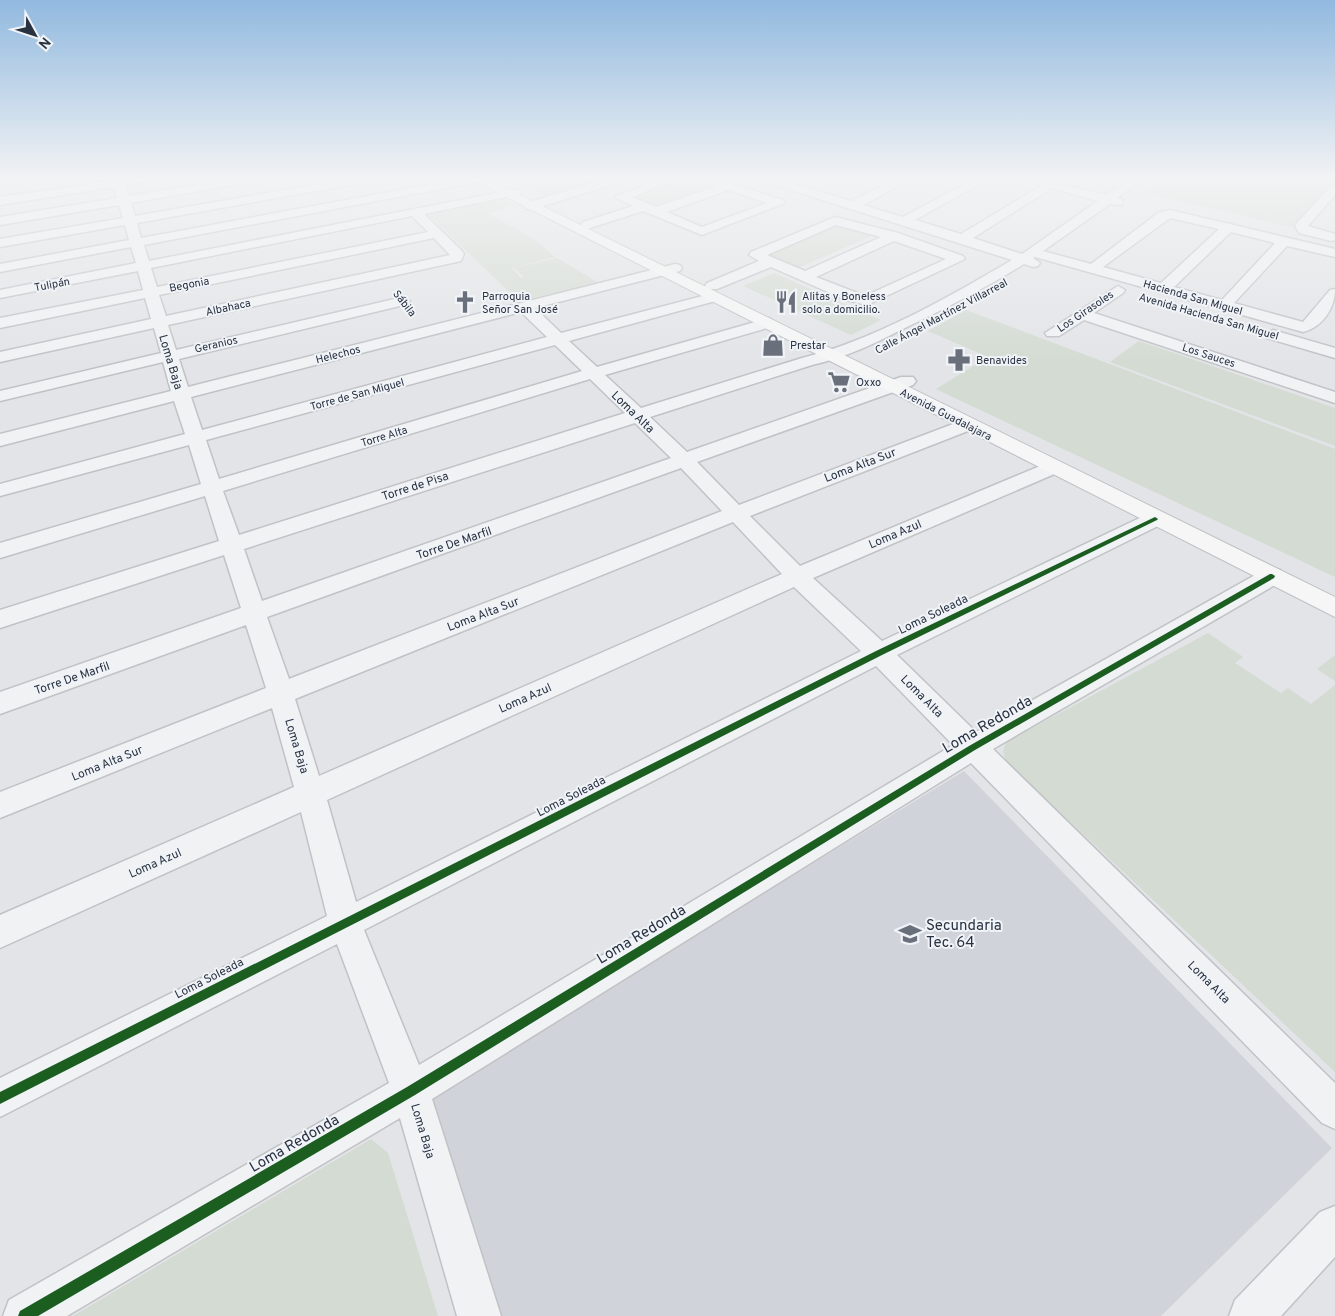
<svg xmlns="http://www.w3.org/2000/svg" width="1335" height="1316" font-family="Overpass,sans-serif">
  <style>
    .built { fill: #d0d4da }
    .green { fill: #d3dbd2 }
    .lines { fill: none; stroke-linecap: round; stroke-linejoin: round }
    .canal { fill: #b0c1d2; fill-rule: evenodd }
    .minor-casing { stroke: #c0c2c5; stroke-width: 3 }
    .major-casing { stroke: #bfc1c5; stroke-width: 2 }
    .minor { fill: #f1f2f4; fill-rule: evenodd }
    .major { fill: #f6f6f6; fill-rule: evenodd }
    .cycleway-casing { stroke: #f0f3f7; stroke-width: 3 }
    .cycleway { fill: #1b5e20; fill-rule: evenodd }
    .labels { text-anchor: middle; stroke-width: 4; stroke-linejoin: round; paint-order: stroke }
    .far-street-label { font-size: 11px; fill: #293241; stroke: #f0f3f7 }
    .far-poi-label { font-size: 11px; fill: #293241; stroke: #f0f3f7; text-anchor: start }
    .street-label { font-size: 12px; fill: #293241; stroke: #f0f3f7 }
    .near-street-label { font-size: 15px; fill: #293241; stroke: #f0f3f7 }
    .near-poi-label { font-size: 15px; fill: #293241; stroke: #f0f3f7; text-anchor: start }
  </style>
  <rect width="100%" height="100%" fill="#e2e4e7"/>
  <path class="built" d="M964,771L1332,1148L1161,1316H500L430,1097Z"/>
  <path class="green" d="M505,179H607L547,196Z
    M679,179H690L713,188L656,207L627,196Z
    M1159,179H1335V180L1292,227L1143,193Z
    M501,198L514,205L488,213L535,240L555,257L512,268L521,278L524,277L514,268L557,258L599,283L519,301L426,213Z
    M833,223L872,236L798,268L759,253Z
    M774,273L881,320L851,335L743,286Z
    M966,310L1335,449V577L936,389L988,357L928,331Z
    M1139,341L1335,408V446L1110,362Z
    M1208,633L1243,657L1235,663L1281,693L1288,688L1311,704L1335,685V1072L1008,763C1003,755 1001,749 1008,741Z
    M1335,655V681L1317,669Z
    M371,1139L388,1153L438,1316H73Z"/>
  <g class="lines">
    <path class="canal" d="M0,179H11L0,184Z"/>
    <defs>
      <path id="minor" d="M108,179H150L148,181L125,185L129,196L231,179H257L251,182L131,203L135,216L347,179H372L366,182L137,223L141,238L459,179H483L477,182L144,245L149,261L516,189L522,192L516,195L424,214L462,251L464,254L461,261L168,325L176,350L403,297L410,301L408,304L179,359L188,387L675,264L680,265L682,268L680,271L535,308L561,333L714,293L721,297L719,300L569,341L597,367L769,318L777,323L774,326L605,375L641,408L802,358C874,340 949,297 1012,260L762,181L760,179H778L851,201L897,179H912L863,205L903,217L974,179H988L915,220L961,234L1041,186L1037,184V180L1066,179L1060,184L1106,195L1130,179H1143L1117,198L1122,199V205L1110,204L1043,251L1091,264L1158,213L1170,210L1335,249V257L1287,246L1234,303L1303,322L1330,290L1335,289C1335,308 1323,327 1303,332L1035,257L1033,258L1040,263L1038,266L1033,267L1024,264C988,286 952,305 915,323C881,340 849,357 812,365L650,417L687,452L901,377H913L916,381L913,385L697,462L739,505L961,421H973L976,425L973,429L750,516L800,566L1045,464H1059L1062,468L1059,472L813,578L882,641L1148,514L1155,512L1162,514L1166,519L1162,524L897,655L976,732L1264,570L1272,568L1280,570L1283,576L1280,582L993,749L1335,1083V1129L1322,1123L971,763L432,1099L501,1316H457L400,1118L67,1316H3L9,1300L389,1083L337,944L0,1117V1078L327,916L301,812L0,948V915L294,787L272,708L0,818V792L266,688L246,625L0,714V692L241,608L224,555L0,628V610L219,541L205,496L0,558V543L201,484L189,445L0,496V484L185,434L174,401L0,446V434L171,391L163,362L0,401V391L161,353L154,328L0,362V352L151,319L145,298L0,328V318L143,290L138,271L0,298V290L136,263L131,247L0,272V264L129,240L125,225L0,247V239L123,218L119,205L0,225V217L117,198L114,187L0,205V197L110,181ZM1052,188L1098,201L1022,254L973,238ZM412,216L428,232L157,287L151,268ZM1170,218L1219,229L1161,283L1103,267ZM1231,232L1275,243L1222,300L1174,287ZM434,238L450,255L166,316L159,295ZM521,312L547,337L202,430L191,397ZM555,345L582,371L219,479L206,440ZM590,379L625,413L239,535L223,491ZM635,423L671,458L262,601L244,549ZM681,468L722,511L289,679L267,617ZM733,522L782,574L319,776L295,699ZM794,587L861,651L356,902L327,800ZM876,666L953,745L419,1065L364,930Z
        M607,179H625L623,181L534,209H526L524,206L526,203Z
        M661,179H678L632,197L656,207L717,186L699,179H716L783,200L785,203L702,235L643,211L587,229L581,225L583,222L633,206L615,197ZM728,190L767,203L702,227L667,212Z
        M1335,185V195L1308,226L1335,234V240L1331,241L1299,233L1295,226L1297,223L1331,186Z
        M835,217L898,233L963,256L965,259L867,305L846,300L771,267L717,289H707L705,286L707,283L759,261L749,255L751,252ZM836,225L881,237L805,271L767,255ZM894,241L946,259L865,296L816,277Z
        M1118,286L1125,290L1123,293L1094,313L1335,392V403L1084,320L1059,336H1047L1045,333Z
        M1273,330L1335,348V358L1267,338L1265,335Z
        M1335,1206V1257L1281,1316H1229L1235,1300L1320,1212Z"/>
      <path id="major" d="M471,179H487L1335,597V617Z"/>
    </defs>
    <use href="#minor" class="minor-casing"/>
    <use href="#major" class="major-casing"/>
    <use href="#minor" class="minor"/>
    <use href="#major" class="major"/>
    <defs>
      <path id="cycleway" d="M1155,517L1158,519L1157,520L882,655L0,1104V1092L876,651Z
        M1270,574H1272L1275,576L1274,578L975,750L415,1095L38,1316H18L20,1311L407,1087L969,746Z"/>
    </defs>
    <use href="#cycleway" class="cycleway-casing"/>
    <use href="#cycleway" class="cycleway"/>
  </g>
  <linearGradient id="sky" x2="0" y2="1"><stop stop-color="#91b9df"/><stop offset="0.49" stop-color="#f2f3f4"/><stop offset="1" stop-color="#f2f3f4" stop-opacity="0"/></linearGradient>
  <rect width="1335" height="363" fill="url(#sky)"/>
  <defs>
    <symbol id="church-bare" viewBox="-9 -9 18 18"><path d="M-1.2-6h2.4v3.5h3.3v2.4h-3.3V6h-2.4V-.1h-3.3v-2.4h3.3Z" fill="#6a707b" stroke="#f0f3f7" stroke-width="2.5" paint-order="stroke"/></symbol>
    <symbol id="restaurant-bare" viewBox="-9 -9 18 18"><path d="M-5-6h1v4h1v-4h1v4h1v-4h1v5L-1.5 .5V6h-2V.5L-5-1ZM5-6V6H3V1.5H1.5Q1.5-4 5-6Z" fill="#6a707b" stroke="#f0f3f7" stroke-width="2.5" paint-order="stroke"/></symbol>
    <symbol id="shop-bare" viewBox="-9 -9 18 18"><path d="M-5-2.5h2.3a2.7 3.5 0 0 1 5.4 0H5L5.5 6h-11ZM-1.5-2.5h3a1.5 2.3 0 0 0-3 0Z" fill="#6a707b" stroke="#f0f3f7" stroke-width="2.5" paint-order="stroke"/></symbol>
    <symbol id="pharmacy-bare" viewBox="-9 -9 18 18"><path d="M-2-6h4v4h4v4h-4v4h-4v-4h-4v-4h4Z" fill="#6a707b" stroke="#f0f3f7" stroke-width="2.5" paint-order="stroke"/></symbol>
    <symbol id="supermarket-bare" viewBox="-9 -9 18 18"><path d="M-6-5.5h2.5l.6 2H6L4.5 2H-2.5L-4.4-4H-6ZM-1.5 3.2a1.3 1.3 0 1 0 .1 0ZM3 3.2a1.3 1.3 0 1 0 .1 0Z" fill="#6a707b" stroke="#f0f3f7" stroke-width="2.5" paint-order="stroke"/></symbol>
    <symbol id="school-bare" viewBox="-9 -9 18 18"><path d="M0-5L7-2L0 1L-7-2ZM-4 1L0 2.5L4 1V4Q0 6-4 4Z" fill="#6a707b" stroke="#f0f3f7" stroke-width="2.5" paint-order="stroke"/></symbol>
  </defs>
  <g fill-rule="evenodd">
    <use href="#church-bare" x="449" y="286" width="32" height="32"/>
    <use href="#restaurant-bare" x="770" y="286" width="32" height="32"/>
    <use href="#shop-bare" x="757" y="329" width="32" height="32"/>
    <use href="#pharmacy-bare" x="943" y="344" width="32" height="32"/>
    <use href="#supermarket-bare" x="823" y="366" width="32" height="32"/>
    <use href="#school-bare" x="894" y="918" width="32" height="32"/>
  </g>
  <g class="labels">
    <g class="far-street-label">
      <text transform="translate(52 284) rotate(-11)" y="4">Tulipán</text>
      <text transform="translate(189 284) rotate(-11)" y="4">Begonia</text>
      <text transform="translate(1193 297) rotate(16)" y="4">Hacienda San Miguel</text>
      <text transform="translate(405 303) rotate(52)" y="4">Sábila</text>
      <text transform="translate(228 307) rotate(-12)" y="4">Albahaca</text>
      <text transform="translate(1085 311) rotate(-34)" y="4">Los Girasoles</text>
      <text transform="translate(941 316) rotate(-28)" y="4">Calle Ángel Martínez Villarreal</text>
      <text transform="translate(1209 316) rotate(16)" y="4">Avenida Hacienda San Miguel</text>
      <text transform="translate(216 344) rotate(-13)" y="4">Geranios</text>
      <text transform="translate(338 354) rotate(-14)" y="4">Helechos</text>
      <text transform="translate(1209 355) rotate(18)" y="4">Los Sauces</text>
      <text transform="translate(357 394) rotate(-15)" y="4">Torre de San Miguel</text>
      <text transform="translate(946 414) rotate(27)" y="4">Avenida Guadalajara</text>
      <text transform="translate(384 436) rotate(-17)" y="4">Torre Alta</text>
    </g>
    <g class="far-poi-label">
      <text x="482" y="300">Parroquia<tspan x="482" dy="13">Señor San José</tspan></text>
      <text x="802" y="300">Alitas y Boneless<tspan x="802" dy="13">solo a domicilio.</tspan></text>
      <text x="790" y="349">Prestar</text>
      <text x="976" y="364">Benavides</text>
      <text x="856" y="386">Oxxo</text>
    </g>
    <g class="street-label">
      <text transform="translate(171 362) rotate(73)" y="4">Loma Baja</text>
      <text transform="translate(633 412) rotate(44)" y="4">Loma Alta</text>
      <text transform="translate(860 465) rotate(-21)" y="4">Loma Alta Sur</text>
      <text transform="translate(415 486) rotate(-18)" y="4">Torre de Pisa</text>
      <text transform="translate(895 534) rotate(-23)" y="4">Loma Azul</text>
      <text transform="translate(454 543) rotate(-19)" y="4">Torre De Marfil</text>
      <text transform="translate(483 614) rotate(-21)" y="4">Loma Alta Sur</text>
      <text transform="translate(933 614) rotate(-26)" y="4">Loma Soleada</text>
      <text transform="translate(72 678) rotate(-19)" y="4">Torre De Marfil</text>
      <text transform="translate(922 696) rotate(45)" y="4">Loma Alta</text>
      <text transform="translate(525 698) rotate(-24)" y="4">Loma Azul</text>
      <text transform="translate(297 746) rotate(73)" y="4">Loma Baja</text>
      <text transform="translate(107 763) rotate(-22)" y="4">Loma Alta Sur</text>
      <text transform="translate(571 796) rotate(-27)" y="4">Loma Soleada</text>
      <text transform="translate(155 863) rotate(-24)" y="4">Loma Azul</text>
      <text transform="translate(209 978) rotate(-27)" y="4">Loma Soleada</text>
      <text transform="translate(1209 982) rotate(45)" y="4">Loma Alta</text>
      <text transform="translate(423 1131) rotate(73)" y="4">Loma Baja</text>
    </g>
    <g class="near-street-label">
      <text transform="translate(987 724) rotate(-30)" y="5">Loma Redonda</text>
      <text transform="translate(641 934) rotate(-31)" y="5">Loma Redonda</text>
      <text transform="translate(294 1143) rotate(-30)" y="5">Loma Redonda</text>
    </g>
    <g class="near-poi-label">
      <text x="926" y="930">Secundaria<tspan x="926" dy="17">Tec. 64</tspan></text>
    </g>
  </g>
  <g transform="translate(35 35) rotate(130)" stroke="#f0f3f7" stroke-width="4" paint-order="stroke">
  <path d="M0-4L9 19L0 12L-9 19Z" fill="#293241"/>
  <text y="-8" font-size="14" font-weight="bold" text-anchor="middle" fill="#293241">N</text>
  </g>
</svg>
